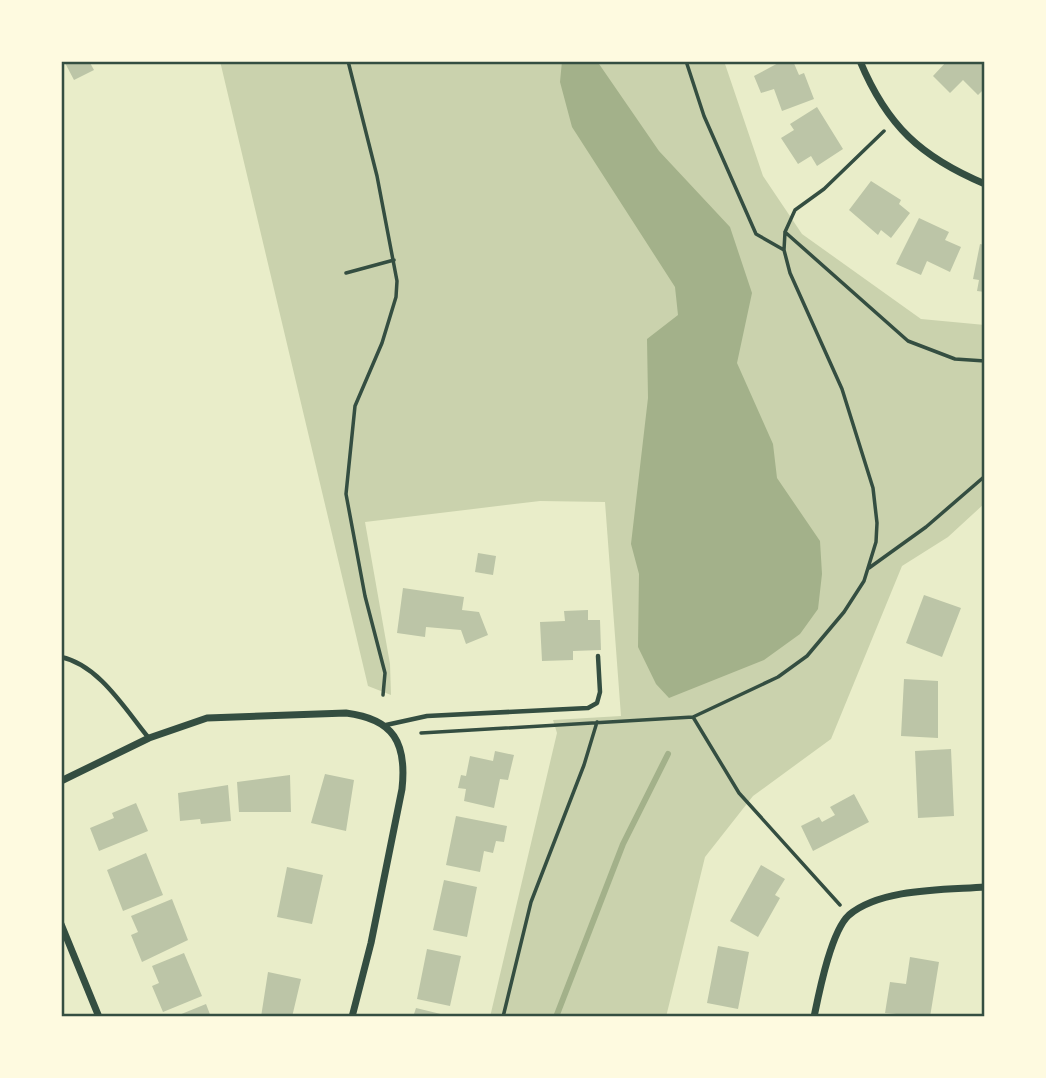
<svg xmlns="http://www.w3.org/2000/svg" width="1046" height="1078" font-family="'Varela Round',sans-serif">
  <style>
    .green { fill: #cad2ad }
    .water { fill: #a3b18a }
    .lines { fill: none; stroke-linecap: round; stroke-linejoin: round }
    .stream { stroke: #a3b18a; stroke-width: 6 }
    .building { fill: #bcc5a7 }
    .path { stroke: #344e41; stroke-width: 3.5 }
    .service { stroke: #344e41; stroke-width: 4.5 }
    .minor { stroke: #344e41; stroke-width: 7 }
    .neatline { fill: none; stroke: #344e41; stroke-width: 2.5 }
  </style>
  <rect width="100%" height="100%" fill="#e9edc9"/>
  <path class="green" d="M220,61H724L763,176L802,234L921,319L985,325V503L948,537L902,566L831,739L753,796L705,857L666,1017H490L557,733L553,720L621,716L605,502L540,501L365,522L390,664L391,695L368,686Z"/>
  <path class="water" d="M562,61H597L659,151L730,227L752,293L737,363L773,444L777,478L820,541L822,574L818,609L800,634L764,660L669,698L656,684L638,647L639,574L631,544L648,398L647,339L678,315L675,287L572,127L560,82Z"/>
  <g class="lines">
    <path class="stream" d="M556,1017L623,844L668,754"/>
  </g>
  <path class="building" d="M64,61H89L94,70L74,80Z
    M782,61H793L799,75L804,73L814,99L782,111L774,89L761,93L754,76Z
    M947,61H980L985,66V88L978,95L963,80L950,93L933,76Z
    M817,107L843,149L817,166L811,156L798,164L781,138L794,130L790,124Z
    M871,181L901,200L899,204L910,213L891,238L881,230L878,235L849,210Z
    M919,218L949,232L945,240L961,247L950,272L927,261L921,275L896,264Z
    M980,244L985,245V292L977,291L979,280L973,279Z
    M478,553L496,556L493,575L475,572Z
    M403,588L464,597L462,610L479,612L488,635L466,644L461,630L426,627L425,637L397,633Z
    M924,595L961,608L942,657L906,643Z
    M588,610V620H600L601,650L573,651V660L542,661L540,622L565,621L564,611Z
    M904,679L938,681V738L901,736Z
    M951,749L954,816L918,818L915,751Z
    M495,751L514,755L508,780L500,779L494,808L464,801L466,789L458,788L461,775L466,776L470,756L493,761Z
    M325,774L354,780L346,831L311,823Z
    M290,775L291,812H239L237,782Z
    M228,785L231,821L201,824L200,819L180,821L178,793Z
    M854,794L869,822L813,851L801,826L819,817L822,822L835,815L830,807Z
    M136,803L148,831L99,851L90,828L114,818L112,813Z
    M456,816L507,826L504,842L496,841L493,853L484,851L480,872L446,865Z
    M146,853L163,895L123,911L107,870Z
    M761,865L785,879L775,895L780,898L758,937L730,921Z
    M287,867L323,875L312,924L277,917Z
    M444,880L477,887L467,937L433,930Z
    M172,899L188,940L142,962L131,935L138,932L131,916Z
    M718,946L749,952L738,1009L707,1003Z
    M427,949L461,956L450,1006L417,999Z
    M184,953L202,996L163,1012L152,986L159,983L152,966Z
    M910,957L939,962L930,1017L885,1013L890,982L906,984Z
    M268,972L301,979L292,1017H261Z
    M206,1004L211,1017H174Z
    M416,1008L449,1016V1017H413Z"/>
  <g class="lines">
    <path class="path" d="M348,61L377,176L397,281L396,297L382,343L355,406L346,494L365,596L385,673L383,695
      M686,61L704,116L756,234L784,250
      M785,232L908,341L955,359L985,361
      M346,273L394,260
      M869,568L926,527L985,476
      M693,717L739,793L840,905
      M421,733L693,717L778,677L807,656L844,612L864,581L876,542L877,523L873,488L842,389L790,273L784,250L785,232L795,210L824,189L884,131
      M503,1017L531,902L584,765L597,722"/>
    <path class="service" d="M61,657C99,665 125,709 148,737
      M386,725L427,716L588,708L597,703L600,692L598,656"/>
    <path class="minor" d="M860,61C887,126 921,157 985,184
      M61,781L149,738L207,718L346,713C394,719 407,743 402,789L371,943L352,1017
      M61,924L99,1017
      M814,1017C819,993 831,931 849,915C881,888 945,890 985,887"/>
  </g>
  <rect width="1046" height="1078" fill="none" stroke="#fefae0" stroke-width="126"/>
  <rect x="63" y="63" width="920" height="952" class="neatline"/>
</svg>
